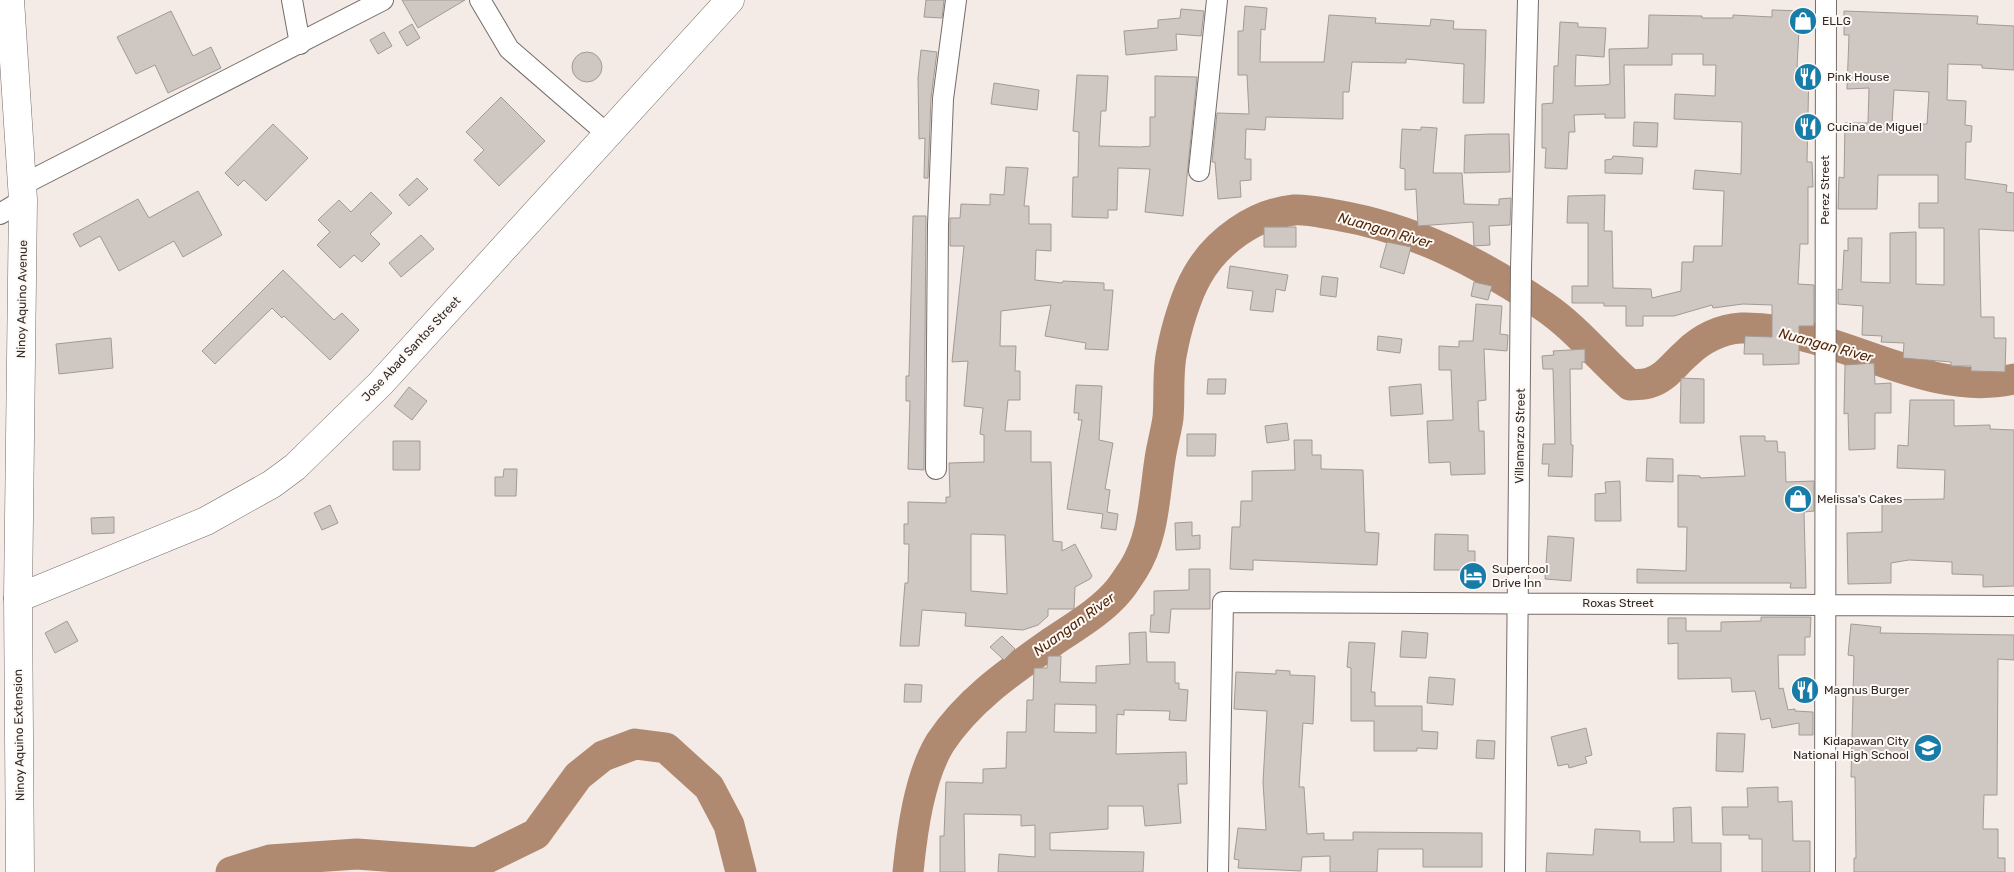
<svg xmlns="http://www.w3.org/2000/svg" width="2014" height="872" font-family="Rubik,sans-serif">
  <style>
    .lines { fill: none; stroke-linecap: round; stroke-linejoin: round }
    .river { stroke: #b08971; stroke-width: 31 }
    .building { fill: #cfc7c1; stroke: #a29a95; fill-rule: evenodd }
    .minor-casing { stroke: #756d69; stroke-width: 22 }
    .secondary-casing { stroke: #756d69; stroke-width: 29 }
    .primary-casing { stroke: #756d69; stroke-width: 29 }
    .minor { stroke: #fff; stroke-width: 20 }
    .secondary { stroke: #fff; stroke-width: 28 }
    .primary { stroke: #fff; stroke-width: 28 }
    .labels { text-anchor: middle; stroke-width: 4; stroke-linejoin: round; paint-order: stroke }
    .poi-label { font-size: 12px; fill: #2f2b29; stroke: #fff9f6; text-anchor: start }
    .street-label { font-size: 12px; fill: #2f2b29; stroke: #fff9f6 }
    .water-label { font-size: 14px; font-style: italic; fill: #51290c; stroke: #fff9f6 }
  </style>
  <rect width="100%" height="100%" fill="#f4ebe6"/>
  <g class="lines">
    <path class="river" d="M231,872L270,860L357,854L477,863L536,834L578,776L603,756L635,744L666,748L709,787L729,825L741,872
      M908,872C912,832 919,778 940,743C968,700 1011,671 1052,642C1074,627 1102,611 1119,590C1124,584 1128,577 1133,570C1154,537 1154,498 1160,459C1162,445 1166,432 1168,418C1170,396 1167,372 1172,351C1176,329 1186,295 1197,276C1216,242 1254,214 1294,210C1307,209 1323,213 1336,215C1413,228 1481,263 1545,307C1577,329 1601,360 1630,385C1636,384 1643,385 1649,383C1666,378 1674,364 1687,353C1701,339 1721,329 1741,328C1833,325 1923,400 2014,379"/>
  </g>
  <path class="building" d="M402,0H465L418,28Z
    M926,0H944L942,18L924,17Z
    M1245,6L1267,8L1265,30L1261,29L1260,62H1324L1329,15L1376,18L1375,23L1430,26L1431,19L1454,21L1453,29L1486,30L1484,103H1463L1464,64L1406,59V63L1352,62L1349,92H1343V119L1266,117L1265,130L1246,129L1245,159H1251V180L1240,181L1241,197L1218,199L1215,162H1212L1217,113L1249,114L1247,75H1238V31H1243Z
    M1181,9L1204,11L1201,36L1176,34L1177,50L1126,55L1124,31L1158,28V20L1180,18Z
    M1772,10L1806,11L1805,30H1799L1797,67H1809L1807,162H1812L1813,187H1808V244H1800L1798,284L1814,285V326H1799V364L1763,365V354H1744L1745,336L1772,337V305L1743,304L1713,308L1712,305L1674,316H1643V326H1626V306H1604V303H1572V286H1588V223H1567L1568,196L1605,195L1604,231H1612L1613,288L1651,289L1652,298L1681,291L1682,262H1693L1694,246H1722L1724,191L1693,189L1695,170L1741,174L1742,122L1674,119L1675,94L1715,96L1716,65H1703V54H1672V65H1624L1625,118H1605V114L1574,115L1575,132H1569L1567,169L1545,168L1546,148H1542V104L1553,103L1554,66H1558L1560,22L1578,23V27L1606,28L1604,57L1576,55L1575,86L1605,85L1610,84L1609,49L1648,48L1649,15L1702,16V18H1733V15L1772,17Z
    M171,11L193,56L211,47L221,68L168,93L155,65L136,74L117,37Z
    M1844,11L1978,16L1977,24L2014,26V70L1982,68V65L1948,64L1947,100L1966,101L1965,125L1972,126L1971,142H1966L1965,179L2007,185L2006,192L2014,193V231L1979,229L1981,317H1994V338H2006L2005,372L1971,371V366H1951V362L1903,358L1904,343L1881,342L1882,336L1862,335L1863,306L1838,304V289L1842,290L1844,250L1848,251V238H1862L1861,282L1890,283V233L1916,232V284L1944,285V228H1919V203H1938V175H1878L1877,209H1838L1839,177L1844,178L1845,123H1868L1869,88L1847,89L1849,35H1844ZM1894,90L1929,92L1927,124H1892Z
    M412,24L420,38L407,46L399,32Z
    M384,32L392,46L378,54L370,40Z
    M921,50L937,52L931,98L928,178H924L925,138L919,139L918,78Z
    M572 67a15 15 0 1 1 30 0a15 15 0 1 1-30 0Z
    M1077,75L1108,76L1106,111H1101L1099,146L1141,147L1150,146V117H1155V76L1197,77L1183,216L1145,212L1150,169L1118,168L1117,210H1108V218L1072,217L1073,177H1078L1079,132L1073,131Z
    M994,83L1039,90L1037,110L991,104Z
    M501,97L545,141L499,186L474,160L484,150L466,132Z
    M1634,122L1658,123L1657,147L1633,146Z
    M273,124L308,158L266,201L244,180L238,186L225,173Z
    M1421,127L1437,128L1433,173H1462L1464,204L1499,205V199L1511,198L1510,225L1489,226L1490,245L1474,246L1473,222L1418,226L1416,189L1405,190V169L1400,168L1402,129L1421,130Z
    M1491,134H1509L1510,172L1464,173L1465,135Z
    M1613,156L1643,158L1642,174L1605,173V160L1612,159Z
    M1006,167L1028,168L1024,206H1029V224H1051V251L1036,250L1035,280L1062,283L1063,281L1104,283V290H1113L1108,350L1085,349L1086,343L1045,336L1051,305L1001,311L1000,346H1016L1015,371H1020V400H1008L1005,431H1031V462H1051L1053,541L1062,542V551L1075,544L1092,576L1090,579L1075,587L1074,609H1048V616L1038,625L1023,630L965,626L966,613L922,610L919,646H900L905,583H908L909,544H904V524H908V502L946,503V497H950L949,463L984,462V435L980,434L983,408L964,406L968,361L952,362L964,246H950V218H960L961,204L990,205V194L1004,195ZM971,534L1005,535L1007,594L971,591Z
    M417,178L428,189L409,206L399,195Z
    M198,191L222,235L183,257L174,241L119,271L100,236L80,247L73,234L138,199L149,218Z
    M371,192L392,213L370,234L380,244L362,262L354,255L340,268L317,245L330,232L318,220L339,200L351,212Z
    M913,216H926L924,470L908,469L910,401H906V376H909Z
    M1264,227H1296V247H1264Z
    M421,235L434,249L401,277L389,263Z
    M1387,242L1411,247L1404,274L1380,267Z
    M1230,266L1288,275L1285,291L1276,289L1273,312L1250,310L1253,291L1227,288Z
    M283,270L334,320L342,313L359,330L330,360L284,316L282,318L272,308L215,364L202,351Z
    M1322,276L1338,278L1336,297L1320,295Z
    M1474,282L1492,286L1488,300L1471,296Z
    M1476,304L1502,306L1500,334L1508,335L1507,351L1484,349L1486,400L1478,401L1479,431H1484L1485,474L1451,475L1450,462L1429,463L1427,421L1453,420L1451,370H1439V346L1459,347V341H1473Z
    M1378,336L1402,339L1400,353L1377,350Z
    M111,338L113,368L59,374L56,344Z
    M1585,349V362H1582V369H1570L1571,445H1573L1572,477L1548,476L1549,464H1542L1543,444H1555L1553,369H1543L1542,356L1554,355L1553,351Z
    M1874,363L1875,384L1891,383V413H1875V449L1849,450L1848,413L1844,414L1845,365Z
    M1681,378L1704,379V423H1680Z
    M1208,379H1226L1225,394H1207Z
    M1421,384L1423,414L1391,416L1389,387Z
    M1076,385L1102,386L1099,440L1113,443L1105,489L1110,490L1107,512L1118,514L1116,530L1101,528L1103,514L1067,509L1082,420H1078L1079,413H1074Z
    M409,387L427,401L412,420L394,406Z
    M1910,400H1954V426L1990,425V429L2014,430V586L1983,587V575L1952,574V562L1909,560L1891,563V583L1848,584L1847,533L1882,532V500L1944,499L1945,470L1897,468L1898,445L1908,446Z
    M1287,423L1289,440L1267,443L1265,426Z
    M1187,434H1216L1215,456H1187Z
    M1740,436H1765V441H1777L1778,452H1785L1786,482L1814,481V511L1804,512L1806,588H1790L1791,583H1637V569L1686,571L1687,527H1678V475L1700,476V478L1745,476Z
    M1294,440H1312V455H1321V469L1363,470L1365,532L1379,533L1377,565L1253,560V570L1230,569L1232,527H1240L1241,501H1252V471L1295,470Z
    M393,441H420V470H393Z
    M1647,458L1673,459V482L1646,481Z
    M504,469H517L516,496H495V477H503Z
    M1620,481L1621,521H1595V494L1606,493L1605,482Z
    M330,505L338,523L322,530L314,513Z
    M114,517V533L92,534L91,518Z
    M1192,522V536L1200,535V549L1176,550L1175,523Z
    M1435,534L1468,535V551H1475V570H1434Z
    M1548,536L1574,538L1571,581L1545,579Z
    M1189,569H1210V609H1171L1169,633L1150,632L1151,615H1154V591L1189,590Z
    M1761,617H1811L1810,637H1805V655H1778L1779,689L1783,688L1788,710L1795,709V711L1813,712V735H1799V723L1772,728L1770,718L1761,720L1755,691L1732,692L1731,678L1678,679V643L1668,644V618H1686V631H1721V622L1761,621Z
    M67,621L78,641L55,653L45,633Z
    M1851,624L1881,627L1880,633L2014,635V660L1998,659L1997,795H1984L1983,829H1998V858H2005V872H1854V858H1856L1855,777H1851L1854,656L1848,655Z
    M1402,631L1428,633L1426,658L1400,657Z
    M1146,632L1147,662H1175V683H1179V689L1188,690L1186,721L1169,720L1170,711L1124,710V715L1117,714L1116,754L1186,752L1187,784H1178L1181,823L1145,826L1143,806H1108V829L1050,833V850L1144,852L1143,872H998L999,854L1035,857V825L1021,826V815L964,814L965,872H940V836H944L946,782L983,783V769L1006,768L1007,732H1026L1027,700H1033L1034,668H1047L1048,656H1061L1060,682L1096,683V666L1130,664L1129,633ZM1055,704L1096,705V733L1054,732Z
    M1002,636L1015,649L1004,660L990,647Z
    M1349,642L1375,643L1371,692H1375V706H1422V731L1438,732L1437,749L1417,748V751H1374V721H1351V668L1347,667Z
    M1276,670L1290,671V675L1315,676L1313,724L1303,723L1299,787H1304L1307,834L1324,833V840H1353V832L1482,833V867H1423V849H1378L1377,872H1330V856L1302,857L1301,871L1238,868L1239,860L1234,859L1238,828L1266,830L1263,782L1267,711L1234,709L1236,672L1276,674Z
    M1429,677L1455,679L1453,705L1427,703Z
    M905,684L922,685L921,702H904Z
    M1586,728L1592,755L1585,757L1587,763L1569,768L1568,764L1558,766L1551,737Z
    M1717,733L1745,734L1743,772L1716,771Z
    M1477,740L1495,741L1494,759L1476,758Z
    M1778,787V802L1792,801L1793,841H1810V872H1762V839H1749V835H1723L1722,807H1748L1747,788Z
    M1691,807L1692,843H1721V872H1546L1547,853L1593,855L1595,829L1640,831V842H1674L1673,808Z"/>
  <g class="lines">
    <defs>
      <path id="minor" d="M292,0L300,44
        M480,0L509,49L606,133
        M1199,171L1217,0
        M22,185L383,0
        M0,214L23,200
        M936,469L938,225L943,99L956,0
        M1218,872L1223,602L2014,606
        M1515,872L1521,268L1528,0
        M1825,872L1826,0"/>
      <path id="secondary" d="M18,598L206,521L272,484L295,467L380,384L730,0"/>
      <path id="primary" d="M10,0L23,200L18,598L20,872"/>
    </defs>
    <use href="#minor" class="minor-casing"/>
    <use href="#secondary" class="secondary-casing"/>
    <use href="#primary" class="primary-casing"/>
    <use href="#minor" class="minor"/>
    <use href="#secondary" class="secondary"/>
    <use href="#primary" class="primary"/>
  </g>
  <defs>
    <symbol id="shop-disc" viewBox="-11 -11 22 22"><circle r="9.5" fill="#177ca7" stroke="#fff9f6"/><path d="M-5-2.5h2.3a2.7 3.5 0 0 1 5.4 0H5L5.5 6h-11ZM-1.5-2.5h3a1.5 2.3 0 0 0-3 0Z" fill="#fff"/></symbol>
    <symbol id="restaurant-disc" viewBox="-11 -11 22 22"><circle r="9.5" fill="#177ca7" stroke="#fff9f6"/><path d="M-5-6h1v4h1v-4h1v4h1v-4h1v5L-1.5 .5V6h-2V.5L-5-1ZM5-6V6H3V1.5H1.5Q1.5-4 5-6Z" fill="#fff"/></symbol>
    <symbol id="hotel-disc" viewBox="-11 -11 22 22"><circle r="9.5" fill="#177ca7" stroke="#fff9f6"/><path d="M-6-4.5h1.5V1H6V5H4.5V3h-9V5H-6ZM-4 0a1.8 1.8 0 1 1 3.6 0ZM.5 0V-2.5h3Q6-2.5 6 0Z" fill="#fff"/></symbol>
    <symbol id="school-disc" viewBox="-11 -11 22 22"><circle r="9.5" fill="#177ca7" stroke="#fff9f6"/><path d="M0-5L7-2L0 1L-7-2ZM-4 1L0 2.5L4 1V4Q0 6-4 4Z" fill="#fff"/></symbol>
  </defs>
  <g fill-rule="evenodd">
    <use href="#shop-disc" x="1787" y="5" width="32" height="32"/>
    <use href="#restaurant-disc" x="1792" y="61" width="32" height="32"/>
    <use href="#restaurant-disc" x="1792" y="111" width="32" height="32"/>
    <use href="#shop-disc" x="1782" y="483" width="32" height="32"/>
    <use href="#hotel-disc" x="1457" y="560" width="32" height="32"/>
    <use href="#restaurant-disc" x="1789" y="674" width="32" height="32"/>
    <use href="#school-disc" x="1912" y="732" width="32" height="32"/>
  </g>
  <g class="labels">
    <g class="poi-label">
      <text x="1822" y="25">ELLG</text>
      <text x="1827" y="81">Pink House</text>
      <text x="1827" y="131">Cucina de Miguel</text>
      <text x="1817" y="503">Melissa's Cakes</text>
      <text x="1492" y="573">Supercool<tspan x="1492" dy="14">Drive Inn</tspan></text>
      <text x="1824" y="694">Magnus Burger</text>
      <text x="1909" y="745" text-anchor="end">Kidapawan City<tspan x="1909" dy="14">National High School</tspan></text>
    </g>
    <g class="street-label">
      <text transform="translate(1825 190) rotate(-90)" y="4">Perez Street</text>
      <text transform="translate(22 299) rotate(-89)" y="4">Ninoy Aquino Avenue</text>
      <text transform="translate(411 349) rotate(-47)" y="4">Jose Abad Santos Street</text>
      <text transform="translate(1520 436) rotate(-89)" y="4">Villamarzo Street</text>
      <text x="1618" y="607">Roxas Street</text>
      <text transform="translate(19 735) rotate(-91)" y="4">Ninoy Aquino Extension</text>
    </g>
    <g class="water-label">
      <text transform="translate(1385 230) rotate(16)" y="5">Nuangan River</text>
      <text transform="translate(1826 345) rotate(15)" y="5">Nuangan River</text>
      <text transform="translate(1074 624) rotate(-36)" y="5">Nuangan River</text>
    </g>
  </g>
</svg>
